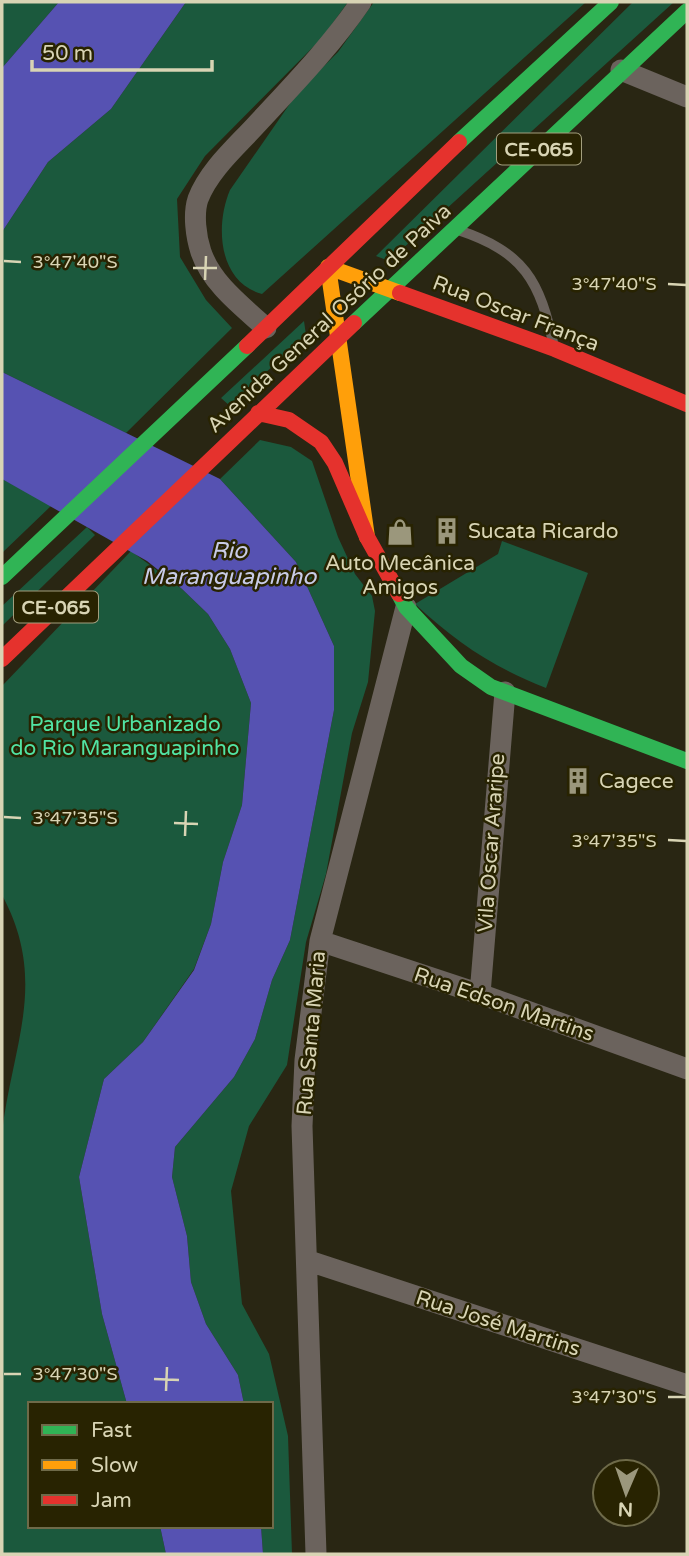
<svg xmlns="http://www.w3.org/2000/svg" width="689" height="1556" font-family="'Varela Round',sans-serif">
  <style>
    .green { fill: #1b593d }
    .water { fill: #5652b2 }
    .lines { fill: none; stroke-linecap: round; stroke-linejoin: round }
    .lane { stroke: #6b635d; stroke-width: 10 }
    .street { stroke: #6b635d; stroke-width: 21 }
    .fast { stroke: #30b455; stroke-width: 16 }
    .slow { stroke: #ff9f0a; stroke-width: 16 }
    .jam { stroke: #e5322d; stroke-width: 16 }
    .ticks { fill: none; stroke: #d8d4b4; stroke-width: 2.5 }
    .labels { text-anchor: middle; stroke-width: 5; stroke-linejoin: round; paint-order: stroke }
    .shield { fill: #282301; stroke: #a39f7e; stroke-width: 2 }
    .shield-label { font-size: 19px; font-weight: bold; fill: #d8d4b4 }
    .street-label { font-size: 21px; fill: #d8d4b4; stroke: #282301 }
    .poi-label { font-size: 21px; fill: #d8d4b4; stroke: #282301; text-anchor: start }
    .park-label { font-size: 21px; fill: #51e4a4; stroke: #282301 }
    .water-label { font-size: 23px; font-style: italic; fill: #c8cbe7; stroke: #282301 }
    .ticks-label { font-size: 18px; text-anchor: middle; fill: #d8d4b4; stroke: #282301; stroke-width: 5; stroke-linejoin: round; paint-order: stroke }
  </style>
  <rect width="100%" height="100%" fill="#292613"/>
  <path class="green" d="M2,2H59L2,68Z
    M186,2H348L322,38L205,156L177,199L180,257L206,300L232,328L126,433L2,372V232L48,162L111,109Z
    M374,2H586L262,294C218,282 215,225 230,190L298,92L338,52Z
    M633,2H674L389,261L376,256Z
    M304,321L306,335L230,406L221,398Z
    M260,440L291,447L312,461L338,537L355,574L372,596L375,611L368,682L352,733L326,874L306,942L287,1065L249,1126L231,1191L242,1304L269,1354L288,1436L292,1554H263L261,1526H271V1404H244L238,1375L206,1324L191,1282L187,1236L172,1177L175,1147L234,1077L255,1039L272,980L290,940L334,710V646L296,562L220,479Z
    M2,479L52,505L2,553Z
    M87,527L95,535L2,626V606Z
    M502,541L588,573L546,688C494,668 456,642 415,604L498,554Z
    M131,551L182,589L208,614L230,649L251,703L242,805L223,862L211,924L194,969L143,1042L104,1079L79,1177L102,1314L127,1404H30V1526H160L166,1554H2C2,1458 2,1362 2,1267C2,1223 0,1177 2,1133C12,1045 49,982 2,895V686Z"/>
  <path class="water" d="M59,2H186L111,109L48,162L2,232V68Z
    M2,372L220,479L296,562L334,646V710L290,940L272,980L255,1039L234,1077L175,1147L172,1177L187,1236L191,1282L206,1324L238,1375L244,1404H127L102,1314L79,1177L104,1079L143,1042L194,970L211,924L223,862L242,805L251,703L230,649L208,614L182,589L147,561L2,479Z
    M160,1526H261L263,1554H166Z"/>
  <g class="lines">
    <path class="lane" d="M458,230C524,252 540,280 554,347"/>
    <path class="street" d="M621,70L687,97
      M266,328C242,306 212,284 201,252C196,237 193,214 198,199C209,170 237,146 257,124C294,84 331,46 361,2
      M320,941L480,994L687,1069
      M480,994L505,692
      M309,1261L687,1385
      M316,1554L302,1126L305,1060L320,941L406,607"/>
    <path class="fast" d="M459,142L611,2
      M354,323L687,11
      M2,577L247,346
      M399,594L406,607L461,666L491,687L687,761"/>
    <path class="slow" d="M367,537L328,267L400,293"/>
    <path class="jam" d="M400,293L555,349L687,404
      M247,346L459,142
      M258,413L289,420L321,442L335,463L367,537L399,594
      M2,659L354,323"/>
  </g>
  <path class="ticks" d="M4,261L21,262M193,268H217M205,280L206,256M668,284L686,285M4,817L21,818M174,823L198,824M185,836L186,811M668,840L686,841M4,1374H21M154,1379L179,1380M166,1391L167,1367M668,1397H686"/>
  <defs>
    <symbol id="building-bare" viewBox="-9 -9 18 18"><path d="M-4-6H4V6H1V3H-1V6H-4ZM-2.5-4.3h1.7v1.8h-1.7ZM.8-4.3h1.7v1.8H.8ZM-2.5-1h1.7V.8h-1.7ZM.8-1h1.7V.8H.8Z" fill="#9b977c" stroke="#282301" stroke-width="2.5" paint-order="stroke"/></symbol>
    <symbol id="shop-bare" viewBox="-9 -9 18 18"><path d="M-5-2.5h2.3a2.7 3.5 0 0 1 5.4 0H5L5.5 6h-11ZM-1.5-2.5h3a1.5 2.3 0 0 0-3 0Z" fill="#9b977c" stroke="#282301" stroke-width="2.5" paint-order="stroke"/></symbol>
  </defs>
  <g fill-rule="evenodd">
    <use href="#building-bare" x="428" y="512" width="38" height="38"/>
    <use href="#shop-bare" x="381" y="513" width="38" height="38"/>
    <use href="#building-bare" x="559" y="762" width="38" height="38"/>
  </g>
  <g class="labels">
    <g class="shield">
      <rect x="497" y="133.5" width="84" height="31" rx="5"/>
      <rect x="14" y="591.5" width="84" height="31" rx="5"/>
    </g>
    <g class="shield-label">
      <text x="539" y="156">CE-065</text>
      <text x="56" y="614">CE-065</text>
    </g>
    <g class="street-label">
      <text transform="translate(516 313) rotate(21)" y="7">Rua Oscar França</text>
      <text transform="translate(329 318) rotate(-43)" y="7">Avenida General Osório de Paiva</text>
      <text transform="translate(491 843) rotate(-86)" y="7">Vila Oscar Araripe</text>
      <text transform="translate(504 1004) rotate(19)" y="7">Rua Edson Martins</text>
      <text transform="translate(311 1033) rotate(-85)" y="7">Rua Santa Maria</text>
      <text transform="translate(498 1323) rotate(18)" y="7">Rua José Martins</text>
    </g>
    <g class="poi-label">
      <text x="468" y="538">Sucata Ricardo</text>
      <text x="400" y="570" text-anchor="middle">Auto Mecânica<tspan x="400" dy="24">Amigos</tspan></text>
      <text x="599" y="788">Cagece</text>
    </g>
    <g class="park-label">
      <text x="125" y="731">Parque Urbanizado<tspan x="125" dy="24">do Rio Maranguapinho</tspan></text>
    </g>
    <g class="water-label">
      <text x="229" y="558">Rio<tspan x="229" dy="26">Maranguapinho</tspan></text>
    </g>
  </g>
  <g class="ticks-label">
    <text x="75" y="268">3°47'40"S</text>
    <text x="614" y="290">3°47'40"S</text>
    <text x="75" y="824">3°47'35"S</text>
    <text x="614" y="847">3°47'35"S</text>
    <text x="75" y="1380">3°47'30"S</text>
    <text x="614" y="1403">3°47'30"S</text>
  </g>
  <rect width="689" height="1556" fill="none" stroke="#d8d4b4" stroke-width="7"/>
  <rect x="28" y="1402" width="245" height="126" fill="#282301" stroke="#6e6a49" stroke-width="2"/>
  <rect x="42" y="1425" width="35" height="10" fill="#30b455" stroke="#6e6a49" stroke-width="2"/>
  <text x="91" y="1437" font-size="21" fill="#d8d4b4">Fast</text>
  <rect x="42" y="1460" width="35" height="10" fill="#ff9f0a" stroke="#6e6a49" stroke-width="2"/>
  <text x="91" y="1472" font-size="21" fill="#d8d4b4">Slow</text>
  <rect x="42" y="1495" width="35" height="10" fill="#e5322d" stroke="#6e6a49" stroke-width="2"/>
  <text x="91" y="1507" font-size="21" fill="#d8d4b4">Jam</text>
  <g transform="translate(626 1493) rotate(182)"><circle r="33" fill="#282301" stroke="#6e6a49" stroke-width="2"/>
  <path d="M0-5L12 26L0 18L-12 26Z" fill="#9b977c"/>
  <text y="-10" font-size="19" font-weight="bold" text-anchor="middle" fill="#d8d4b4">N</text>
  </g>
  <path d="M32 60v10h180v-10" fill="none" stroke="#d8d4b4" stroke-width="3.5"/>
  <text x="42" y="60" font-size="21" fill="#d8d4b4" stroke="#282301" stroke-width="5" paint-order="stroke">50 m</text>
</svg>
